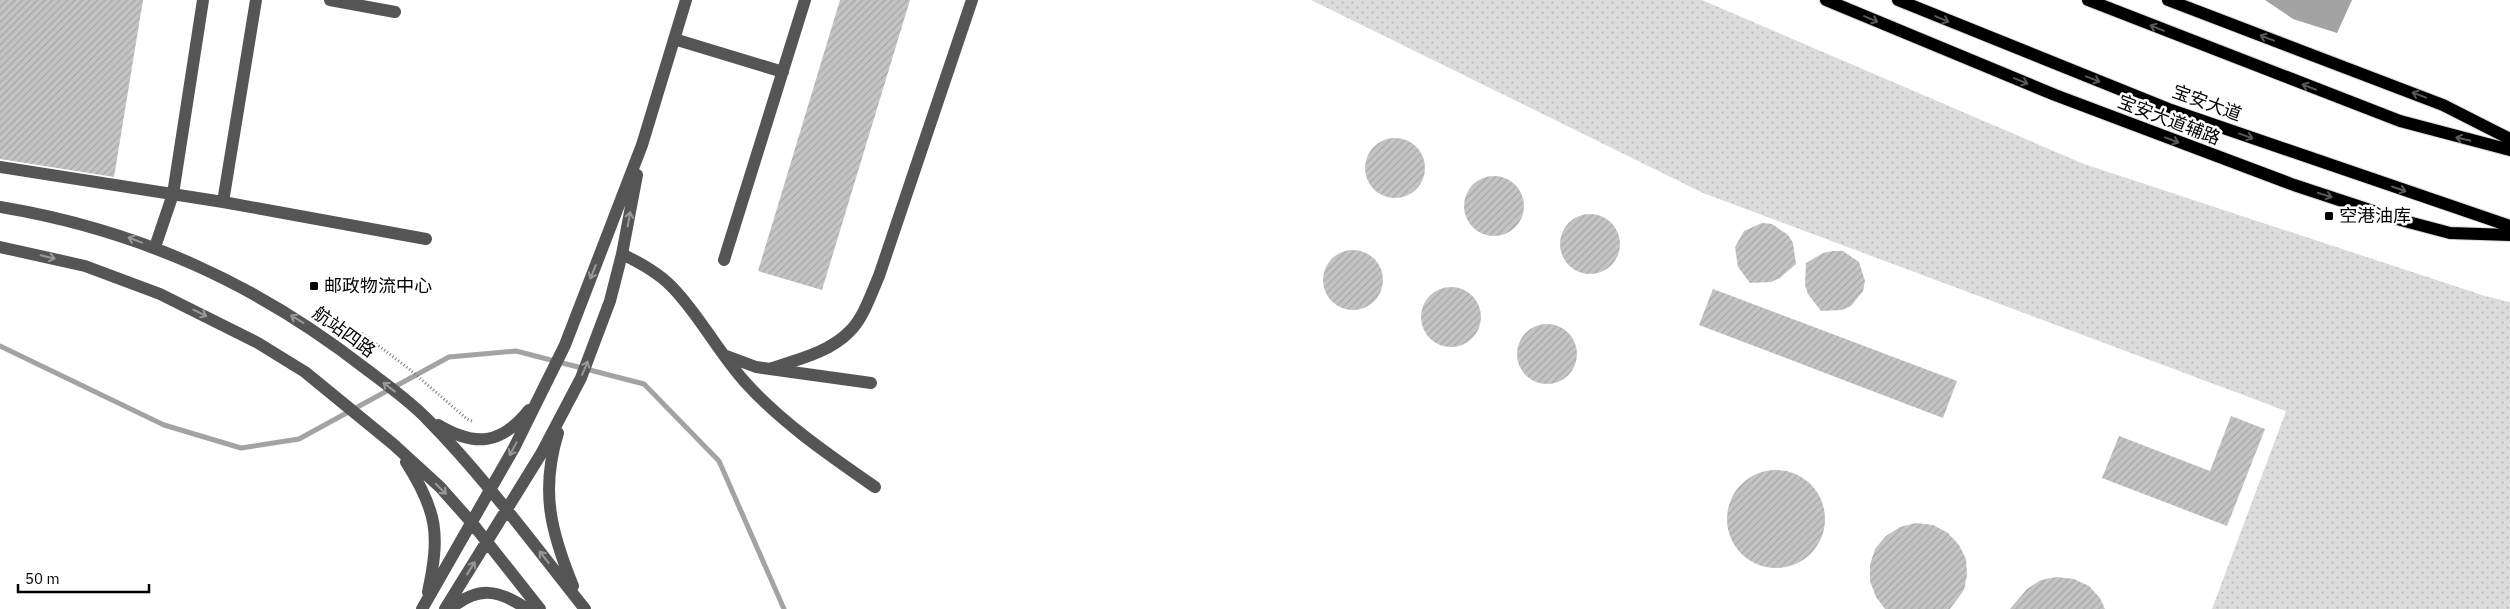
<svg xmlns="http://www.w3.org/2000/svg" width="2510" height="609" font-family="'IBM Plex Sans','Noto Sans SC',sans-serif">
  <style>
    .grass { fill: url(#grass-dots) }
    .water { fill: #a3a3a3 }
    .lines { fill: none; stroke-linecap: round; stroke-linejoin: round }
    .stream { stroke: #a3a3a3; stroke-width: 5 }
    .building { fill: url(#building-hatch) }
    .major-casing { stroke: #dbdbdb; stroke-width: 14 }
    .path { stroke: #777; stroke-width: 3; stroke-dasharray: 1 2.5; stroke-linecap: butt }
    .minor { stroke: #555; stroke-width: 12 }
    .major { stroke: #000; stroke-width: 12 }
    .oneway { stroke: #595959 }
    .oneway2 { stroke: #999 }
    .poi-dot { fill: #000; stroke: #fff; stroke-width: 2 }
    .labels { text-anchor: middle; stroke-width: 5; stroke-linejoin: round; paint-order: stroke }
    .street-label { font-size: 18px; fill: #000; stroke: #fff }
    .poi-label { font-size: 18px; fill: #000; stroke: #fff; text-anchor: start }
  </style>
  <defs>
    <pattern id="grass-dots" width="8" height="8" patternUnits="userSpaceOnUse" patternTransform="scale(1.25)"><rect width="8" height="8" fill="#dcdcdc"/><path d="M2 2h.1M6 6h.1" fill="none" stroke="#bbb" stroke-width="1.8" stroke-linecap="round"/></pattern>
    <pattern id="building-hatch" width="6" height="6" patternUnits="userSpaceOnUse" patternTransform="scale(1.25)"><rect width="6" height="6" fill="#c4c4c4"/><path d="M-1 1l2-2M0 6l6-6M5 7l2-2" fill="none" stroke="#a7a7a7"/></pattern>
  </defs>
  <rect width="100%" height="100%" fill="#fff"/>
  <path class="grass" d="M1311,0H1702L2084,164L2485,296L2510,302V609H2212L2286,411L1703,193Z"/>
  <path class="water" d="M2265,0H2352L2337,33L2293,19Z"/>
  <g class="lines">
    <path class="stream" d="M0,346L164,425L241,448L299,439L449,357L516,351L644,384L719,461L784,609"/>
  </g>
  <path class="building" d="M0,0H143L114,177L0,159Z
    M840,0H910L822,290L758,271Z
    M1365 168a30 30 0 1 1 60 0a30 30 0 1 1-60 0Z
    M1464 206a30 30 0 1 1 60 0a30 30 0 1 1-60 0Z
    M1560 244a30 30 0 1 1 60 0a30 30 0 1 1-60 0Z
    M1762,223L1772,224L1788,235L1793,243L1796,264L1780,278L1771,282L1750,283L1738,267L1735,247L1744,231Z
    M1323 280a30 30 0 1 1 60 0a30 30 0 1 1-60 0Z
    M1833,251H1843L1859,262L1865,281L1863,291L1851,306L1842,310L1821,311L1808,294L1805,285L1806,263L1823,253Z
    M1421 317a30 30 0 1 1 60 0a30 30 0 1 1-60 0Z
    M1713,289L1957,381L1943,418L1699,325Z
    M1517 354a30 30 0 1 1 60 0a30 30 0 1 1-60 0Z
    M2231,416L2265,429L2227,526L2102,478L2119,436L2210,471Z
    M1727 519a49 49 0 1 1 98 0a49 49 0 1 1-98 0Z
    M1916,523L1933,525L1948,533L1959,545L1966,559L1967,575L1964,590L1950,609H1885L1876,597L1870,581V565L1875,549L1886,536L1900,527Z
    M2057,577L2074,579L2089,586L2100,598L2105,609H2010L2027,589L2041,580Z"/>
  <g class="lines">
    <defs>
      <path id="major" d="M1826,0L2055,95L2294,185L2397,219L2450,233L2510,235
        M1898,0L2171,110L2510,226
        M2088,0L2400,121L2510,150
        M2168,0L2443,105L2510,139"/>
    </defs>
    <use href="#major" class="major-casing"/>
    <path class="path" d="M362,333L408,368L467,419L474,422"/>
    <path class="minor" d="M330,0L395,12
      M674,39L783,72
      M0,167L223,202L256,0
      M223,202L426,239
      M0,207C138,230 256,283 366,369C387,385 410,401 428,420C485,478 534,545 585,609
      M0,247L85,266L160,294L258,343L305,372L393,444L440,487L472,523L540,609
      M155,247L173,194L203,0
      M622,254C640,263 659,273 673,288C700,316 718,352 745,382C782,423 829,455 875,487
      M724,260L805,0
      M724,355L756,367L871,383
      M769,369C796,360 829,353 850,331C864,317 871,294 879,276L972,0
      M438,425C475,447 501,445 529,410
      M558,433C540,491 551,532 573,586
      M406,462C438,512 440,535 428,592
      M422,609L514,448L565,345L642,145L686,0
      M445,609L541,454L581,378L610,301L622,254L637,175
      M450,609C478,586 498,589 527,609"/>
    <use href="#major" class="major"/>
  </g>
  <defs><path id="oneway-shaft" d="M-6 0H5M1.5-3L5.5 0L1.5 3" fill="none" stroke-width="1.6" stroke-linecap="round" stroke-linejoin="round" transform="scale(1.25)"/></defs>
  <g class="oneway">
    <use href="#oneway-shaft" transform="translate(1871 19) rotate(23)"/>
    <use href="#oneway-shaft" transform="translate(1942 19) rotate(23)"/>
    <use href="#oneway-shaft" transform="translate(2157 28) rotate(-158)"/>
    <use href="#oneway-shaft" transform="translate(2267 38) rotate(-159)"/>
    <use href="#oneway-shaft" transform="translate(2093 79) rotate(21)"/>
    <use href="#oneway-shaft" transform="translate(2021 81) rotate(22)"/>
    <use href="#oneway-shaft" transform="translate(2309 87) rotate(-159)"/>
    <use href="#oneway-shaft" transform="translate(2419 95) rotate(-159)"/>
    <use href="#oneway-shaft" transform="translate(2246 136) rotate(20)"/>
    <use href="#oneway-shaft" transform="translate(2463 139) rotate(-167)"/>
    <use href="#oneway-shaft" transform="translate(2172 140) rotate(21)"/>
    <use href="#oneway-shaft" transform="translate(2399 189) rotate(19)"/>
    <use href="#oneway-shaft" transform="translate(2325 195) rotate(18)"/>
  </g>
  <g class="oneway2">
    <use href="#oneway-shaft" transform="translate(629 219) rotate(-80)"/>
    <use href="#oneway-shaft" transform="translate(135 240) rotate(-159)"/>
    <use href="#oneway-shaft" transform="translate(48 257) rotate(13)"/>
    <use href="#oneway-shaft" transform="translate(593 272) rotate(112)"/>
    <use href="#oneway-shaft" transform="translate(200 313) rotate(26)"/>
    <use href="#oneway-shaft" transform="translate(297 319) rotate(-149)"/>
    <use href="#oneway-shaft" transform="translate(585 368) rotate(-67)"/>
    <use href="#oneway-shaft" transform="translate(389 387) rotate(-142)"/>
    <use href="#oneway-shaft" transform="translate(513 449) rotate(118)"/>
    <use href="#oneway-shaft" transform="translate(441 489) rotate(45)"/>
    <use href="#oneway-shaft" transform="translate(544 557) rotate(-128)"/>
    <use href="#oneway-shaft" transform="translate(471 568) rotate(-58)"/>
  </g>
  <g class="poi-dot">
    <rect x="2324" y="211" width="10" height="10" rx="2.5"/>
    <rect x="309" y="281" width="10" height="10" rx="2.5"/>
  </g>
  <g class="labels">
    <g class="street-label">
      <text transform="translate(2207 103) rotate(20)" y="6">宝安大道</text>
      <text transform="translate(2169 120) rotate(21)" y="6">宝安大道辅路</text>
      <text transform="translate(344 332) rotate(36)" y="6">航站四路</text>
    </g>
    <g class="poi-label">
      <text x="2339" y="222">空港油库</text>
      <text x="324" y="292">邮政物流中心</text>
    </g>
  </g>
  <path d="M18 584v8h131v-8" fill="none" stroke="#000000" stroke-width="2.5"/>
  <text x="25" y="584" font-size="15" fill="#000000" stroke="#ffffff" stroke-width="4" paint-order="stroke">50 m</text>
</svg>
